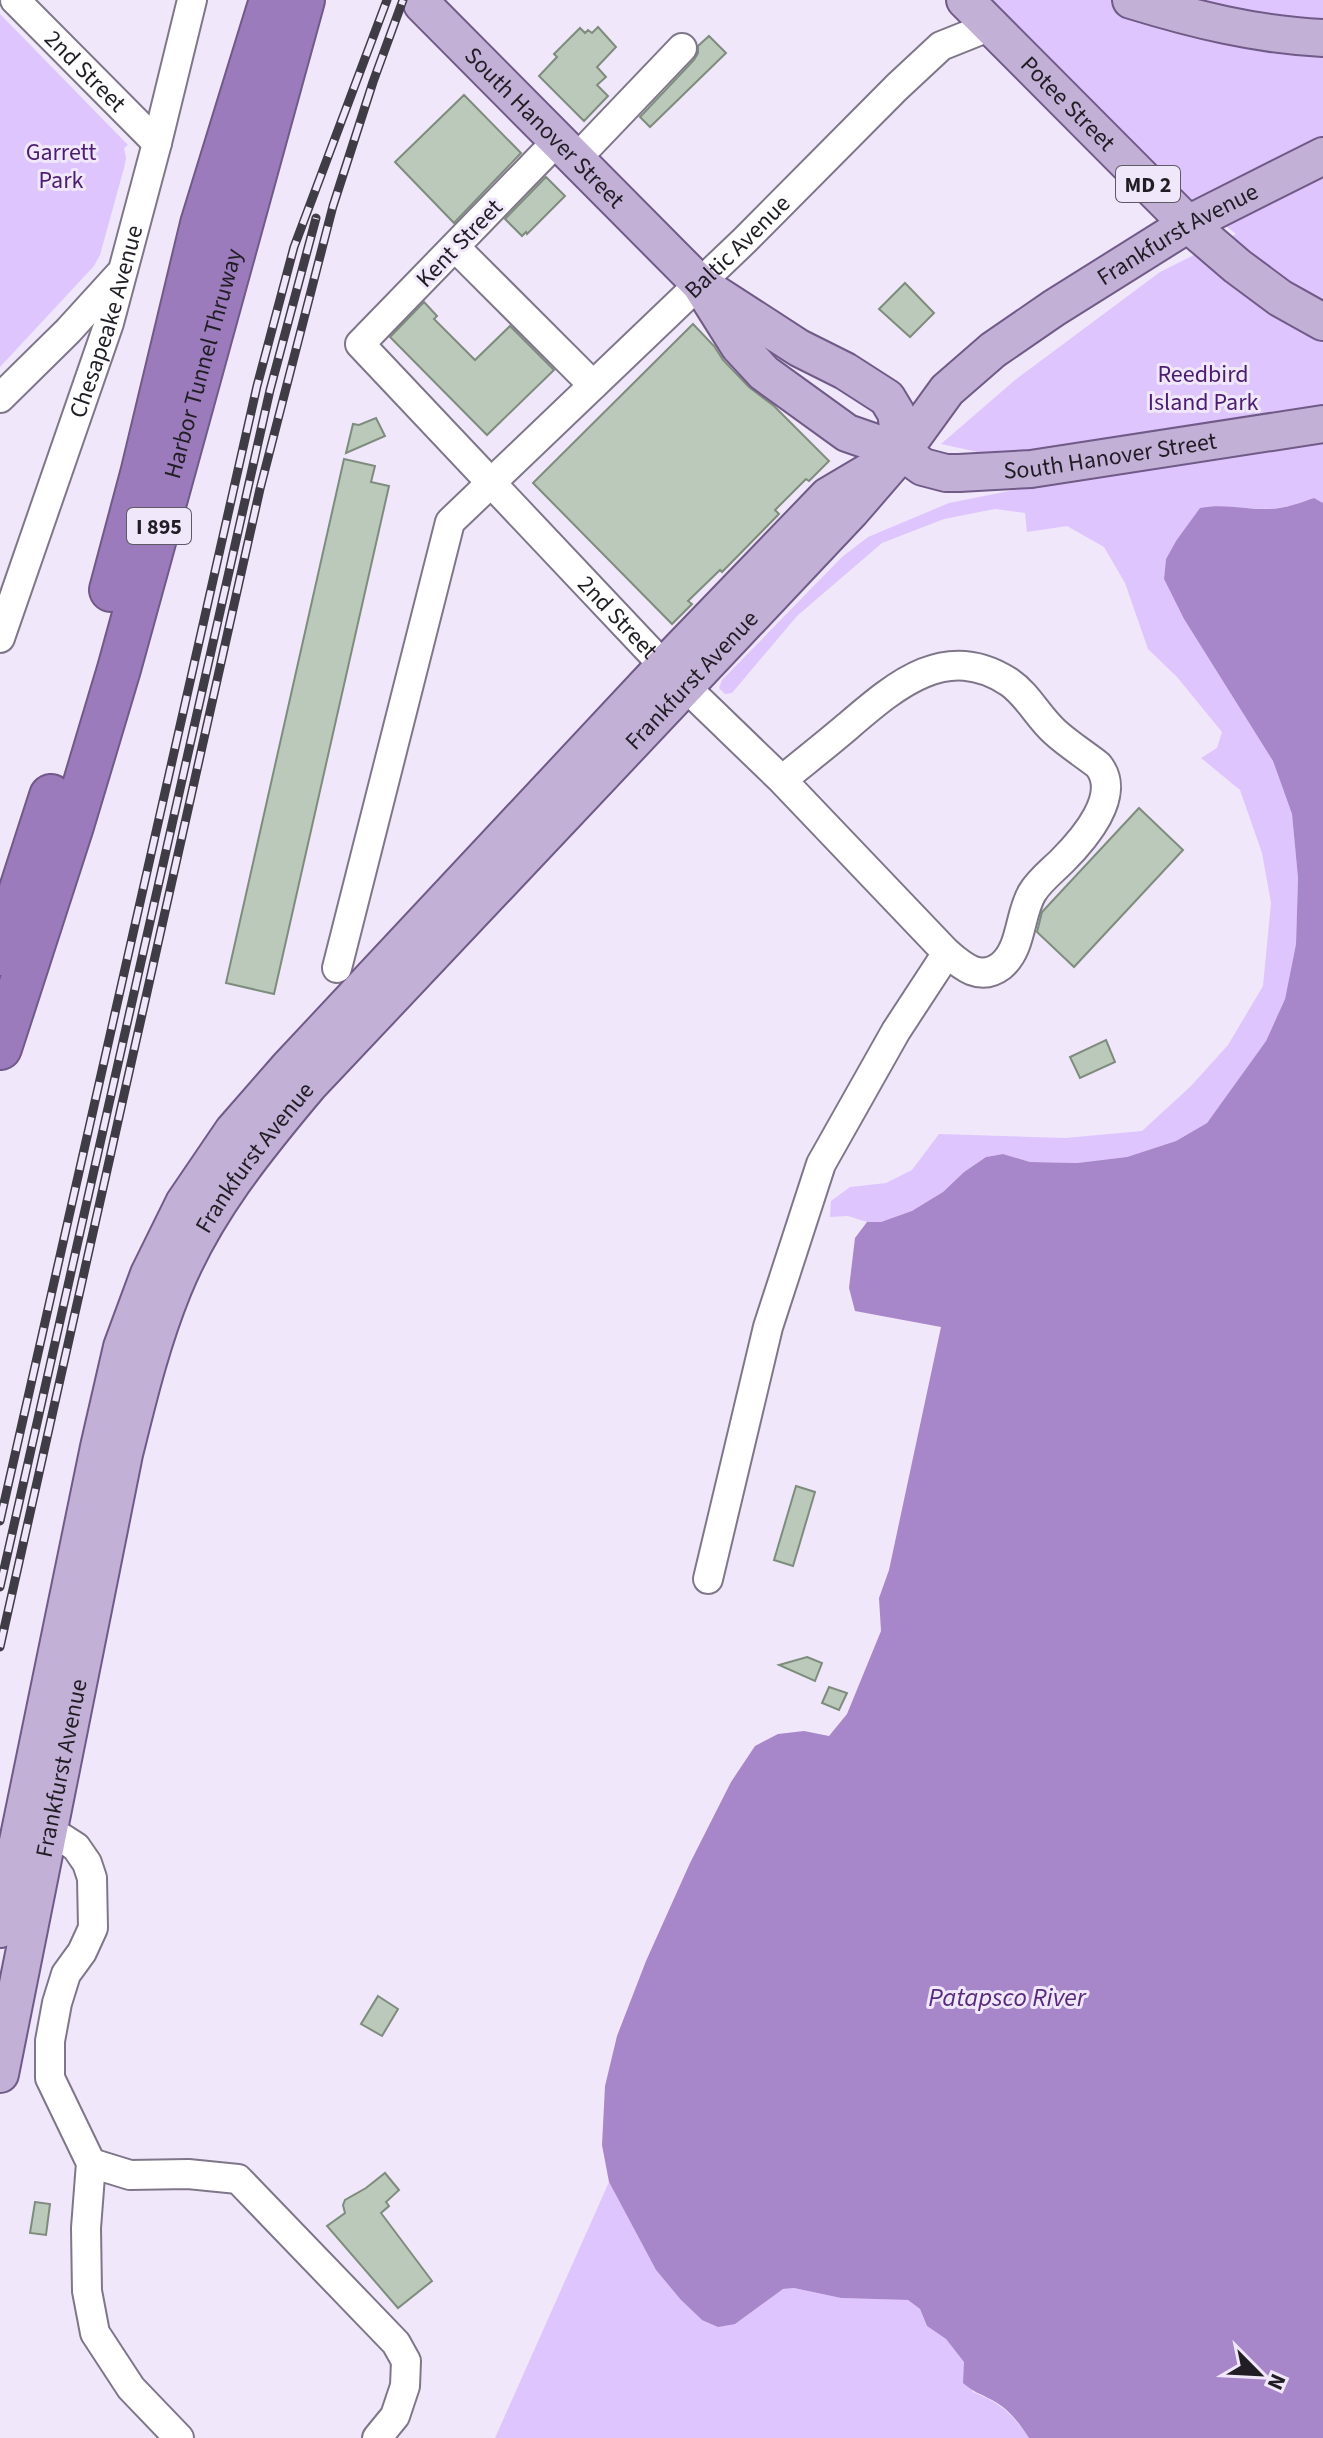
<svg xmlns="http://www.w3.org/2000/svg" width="1323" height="2438" font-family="'Source Sans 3',sans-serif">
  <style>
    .green { fill: #dfc5fd }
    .water { fill: #a886ca }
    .building { fill: #bac9b9; stroke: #7e8c7d; stroke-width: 2 }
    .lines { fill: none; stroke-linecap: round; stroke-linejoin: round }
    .minor-casing { stroke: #7f7789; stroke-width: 32 }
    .major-casing { stroke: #705a87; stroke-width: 40 }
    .highway-casing { stroke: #705a87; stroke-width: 46 }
    .minor { stroke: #fff; stroke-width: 28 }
    .major { stroke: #c3b0d7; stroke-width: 36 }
    .highway { stroke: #9b7bbc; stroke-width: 42 }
    .rail-casing { stroke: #403c45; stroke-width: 9 }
    .rail { stroke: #f0e7fb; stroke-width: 6; stroke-dasharray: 18; stroke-linecap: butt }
    .labels { text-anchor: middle; stroke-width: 6; stroke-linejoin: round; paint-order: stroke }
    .shield { fill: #f0e7fb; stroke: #5e5a64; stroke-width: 2 }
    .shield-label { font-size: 22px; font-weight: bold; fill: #201d24 }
    .street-label { font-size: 24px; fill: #201d24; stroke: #f0e7fb }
    .park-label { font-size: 24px; fill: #4b1d6f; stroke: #f0e7fb }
    .water-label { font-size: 26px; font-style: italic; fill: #572a7c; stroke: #f0e7fb }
  </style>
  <rect width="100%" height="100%" fill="#f0e7fb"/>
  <path class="green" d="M990,0H1323V503L1314,498L1296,505L1271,509L1248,508L1176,541L1166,559L1164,579L1184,619L1273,761L1292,814L1298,878L1296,944L1285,999L1266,1041L1207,1123L1176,1141L1127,1157L1077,1163L1030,1162L1003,1154L986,1157L964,1172L943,1192L912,1212L881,1222H867L848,1216L830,1217L831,1201L850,1187L886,1183L912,1170L939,1134L1065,1138L1142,1131L1191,1086L1228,1045L1263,986L1271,903L1262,853L1240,790L1201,758L1217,748L1222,732L1177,677L1148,649L1125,583L1104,547L1067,526L1027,532L1025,513L995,509L944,519L882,543L797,616L732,693L725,694L719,688L722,680L842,557L868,537L949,503L1024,488L1023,454L982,453L941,444L1015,380L1160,272L1236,234L1169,182Z
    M0,14L128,145L124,148L126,158L124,168L100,255L94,266L0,367Z
    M609,2182L656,2270L681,2300L702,2320L784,2289L794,2288L841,2298L908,2300L920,2309L927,2326L946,2339L965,2363V2374L973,2392C1001,2403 1012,2414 1029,2438H495Z"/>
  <path class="water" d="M1314,498L1323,503V2438H1029C1019,2423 1009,2409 992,2400C981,2394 973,2392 963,2383L964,2362L946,2339L927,2326L920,2309L908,2300L841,2298L794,2288L783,2289L735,2324L718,2327L702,2320L681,2300L656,2270L609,2182L602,2145L605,2086L617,2036L646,1961L690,1863L731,1782L755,1746L778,1734L804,1731L829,1736L847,1714L881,1631L879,1598L889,1570L941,1327L855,1311L849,1288L855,1238L867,1222H881L912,1211L943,1192L964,1172L986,1157L1003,1154L1030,1162L1077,1163L1127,1157L1176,1141L1207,1123L1266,1041L1285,999L1296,944L1298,878L1292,814L1273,761L1184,619L1164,579L1166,559L1176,541L1200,508C1224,503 1247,510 1271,509C1286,508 1300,503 1314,498Z"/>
  <path class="building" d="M598,27L616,47L597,67L606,77L597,85L608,96L584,121L539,76L557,57L554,54L580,28L585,33L588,30L592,33Z
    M709,36L726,53L650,127L640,117L694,60L698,53V46Z
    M464,95L521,153L454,223L395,162Z
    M546,177L565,196L527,234L526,232L522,236L505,219Z
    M905,283L934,313L910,337L879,309Z
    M424,302L437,316L434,319L475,360L510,326L554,370L487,435L390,337Z
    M693,324L714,346L723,360L749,387L774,406L829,461L809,481L806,479L775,510L779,514L722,572L720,570L688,601L692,604L672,624L533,483Z
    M376,418L385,436L346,453L353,424L359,425Z
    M344,459L375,466L371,482L389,486L274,994L226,983Z
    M1139,808L1183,850L1074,967L1037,932L1042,912Z
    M1106,1040L1115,1062L1080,1078L1070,1057Z
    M796,1486L815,1492L793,1566L774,1560Z
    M807,1657L822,1663L815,1681L779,1665Z
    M829,1687L847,1693L839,1710L822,1703Z
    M378,1996L398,2009L382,2036L361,2024Z
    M385,2173L399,2190L386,2202L389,2206L381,2213L432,2281L398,2308L327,2226L345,2213L343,2205L345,2200L366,2188Z
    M35,2202L50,2204L46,2235L30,2233Z"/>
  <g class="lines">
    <defs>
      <g id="minor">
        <path id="s1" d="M15,0L157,143"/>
        <path id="s2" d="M558,140L360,344L664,666L782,780L947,953C962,966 980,982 1001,966C1022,949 1019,915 1032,893C1039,881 1052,871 1062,861C1083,840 1123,795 1098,765C1084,754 1068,744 1055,732C1038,717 1028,695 1009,682C946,641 896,685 848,726C827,744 804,762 782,780"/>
        <path d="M576,159L682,48"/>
        <path d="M455,247L593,385"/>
        <path d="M0,398L68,331L119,275"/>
        <path id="s3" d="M0,638L109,323L157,143L192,0"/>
        <path id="s4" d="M337,968L450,522L745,240L897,87L941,46L991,26"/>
        <path d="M708,1579L768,1327L821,1164L896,1031L947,953"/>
        <path d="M48,1834L62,1838L76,1847L87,1863L92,1878L93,1928L82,1952L66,1974L57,2003L50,2041V2078L91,2163L86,2228L87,2291L95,2333L131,2388L179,2438"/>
        <path d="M91,2163L130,2175L188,2174L238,2179L396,2343L406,2361L405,2386L395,2416L377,2438"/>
      </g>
      <g id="major">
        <path id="s5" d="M965,0L1188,224L1237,266L1280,298L1323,322"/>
        <path d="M1131,0C1193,19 1257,35 1323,38"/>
        <path id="s6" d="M422,4L700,284L739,346L764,373L847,433L902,452L923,467L946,473H959L1031,469L1323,424"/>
        <path d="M711,291L799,348L845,371L887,398L896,413L902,452"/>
        <path d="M0,1929L99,1447L122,1347L149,1274L184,1203L233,1131L288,1068L664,666L828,496L877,467"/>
        <path id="s7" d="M0,2074L124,1454C138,1398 151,1343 173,1289C204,1212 256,1148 309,1085L851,511L902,452L947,390L993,350L1054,308L1188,224L1323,156"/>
      </g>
      <g id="highway">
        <path d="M111,590L142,474L202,224L271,0"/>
        <path d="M0,954L51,796"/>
        <path id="s8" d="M0,1048L72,826L119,669L303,0"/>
      </g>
    </defs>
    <use href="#minor" class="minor-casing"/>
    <use href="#major" class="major-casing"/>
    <use href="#highway" class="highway-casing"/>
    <use href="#minor" class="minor"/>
    <use href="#major" class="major"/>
    <use href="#highway" class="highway"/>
    <defs>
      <path id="rail" d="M0,1521L257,386L294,247L387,0
        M0,1587L270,390L316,218
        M0,1647L260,489L333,206L373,82L403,0"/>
    </defs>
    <use href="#rail" class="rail-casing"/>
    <use href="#rail" class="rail"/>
  </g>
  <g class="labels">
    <g class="shield">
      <rect x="1116" y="166" width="64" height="36" rx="6"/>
      <rect x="127" y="508" width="64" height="36" rx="6"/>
    </g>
    <g class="shield-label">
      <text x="1148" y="192">MD 2</text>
      <text x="159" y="534">I 895</text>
    </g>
    <g class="street-label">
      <text dy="8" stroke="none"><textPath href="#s1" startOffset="100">2nd Street</textPath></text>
      <text dy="8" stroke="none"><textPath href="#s5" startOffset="146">Potee Street</textPath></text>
      <text dy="8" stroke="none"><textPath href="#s6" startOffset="174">South Hanover Street</textPath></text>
      <text dy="8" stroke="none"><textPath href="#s7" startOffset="2274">Frankfurst Avenue</textPath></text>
      <text transform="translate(459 243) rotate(-46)" y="8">Kent Street</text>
      <text dy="8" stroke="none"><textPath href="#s4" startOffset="858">Baltic Avenue</textPath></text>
      <text dy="8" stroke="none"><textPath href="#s3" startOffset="334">Chesapeake Avenue</textPath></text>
      <text dy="8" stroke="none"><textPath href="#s8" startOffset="714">Harbor Tunnel Thruway</textPath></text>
      <text dy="8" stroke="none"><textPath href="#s6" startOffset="880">South Hanover Street</textPath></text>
      <text dy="8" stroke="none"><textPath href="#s2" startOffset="660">2nd Street</textPath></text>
      <text dy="8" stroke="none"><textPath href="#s7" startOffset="1608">Frankfurst Avenue</textPath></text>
      <text dy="8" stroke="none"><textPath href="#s7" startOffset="960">Frankfurst Avenue</textPath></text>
      <text dy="8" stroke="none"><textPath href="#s7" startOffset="312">Frankfurst Avenue</textPath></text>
    </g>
    <g class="park-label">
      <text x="61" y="160">Garrett<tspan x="61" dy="28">Park</tspan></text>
      <text x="1203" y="382">Reedbird<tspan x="1203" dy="28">Island Park</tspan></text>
    </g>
    <g class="water-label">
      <text x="1007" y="2006">Patapsco River</text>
    </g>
  </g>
  <g transform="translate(1259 2374) rotate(114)" stroke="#f0e7fb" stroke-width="6" paint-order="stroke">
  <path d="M0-6L14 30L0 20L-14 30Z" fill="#201d24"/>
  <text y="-12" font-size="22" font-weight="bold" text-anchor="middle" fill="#201d24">N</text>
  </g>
</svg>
